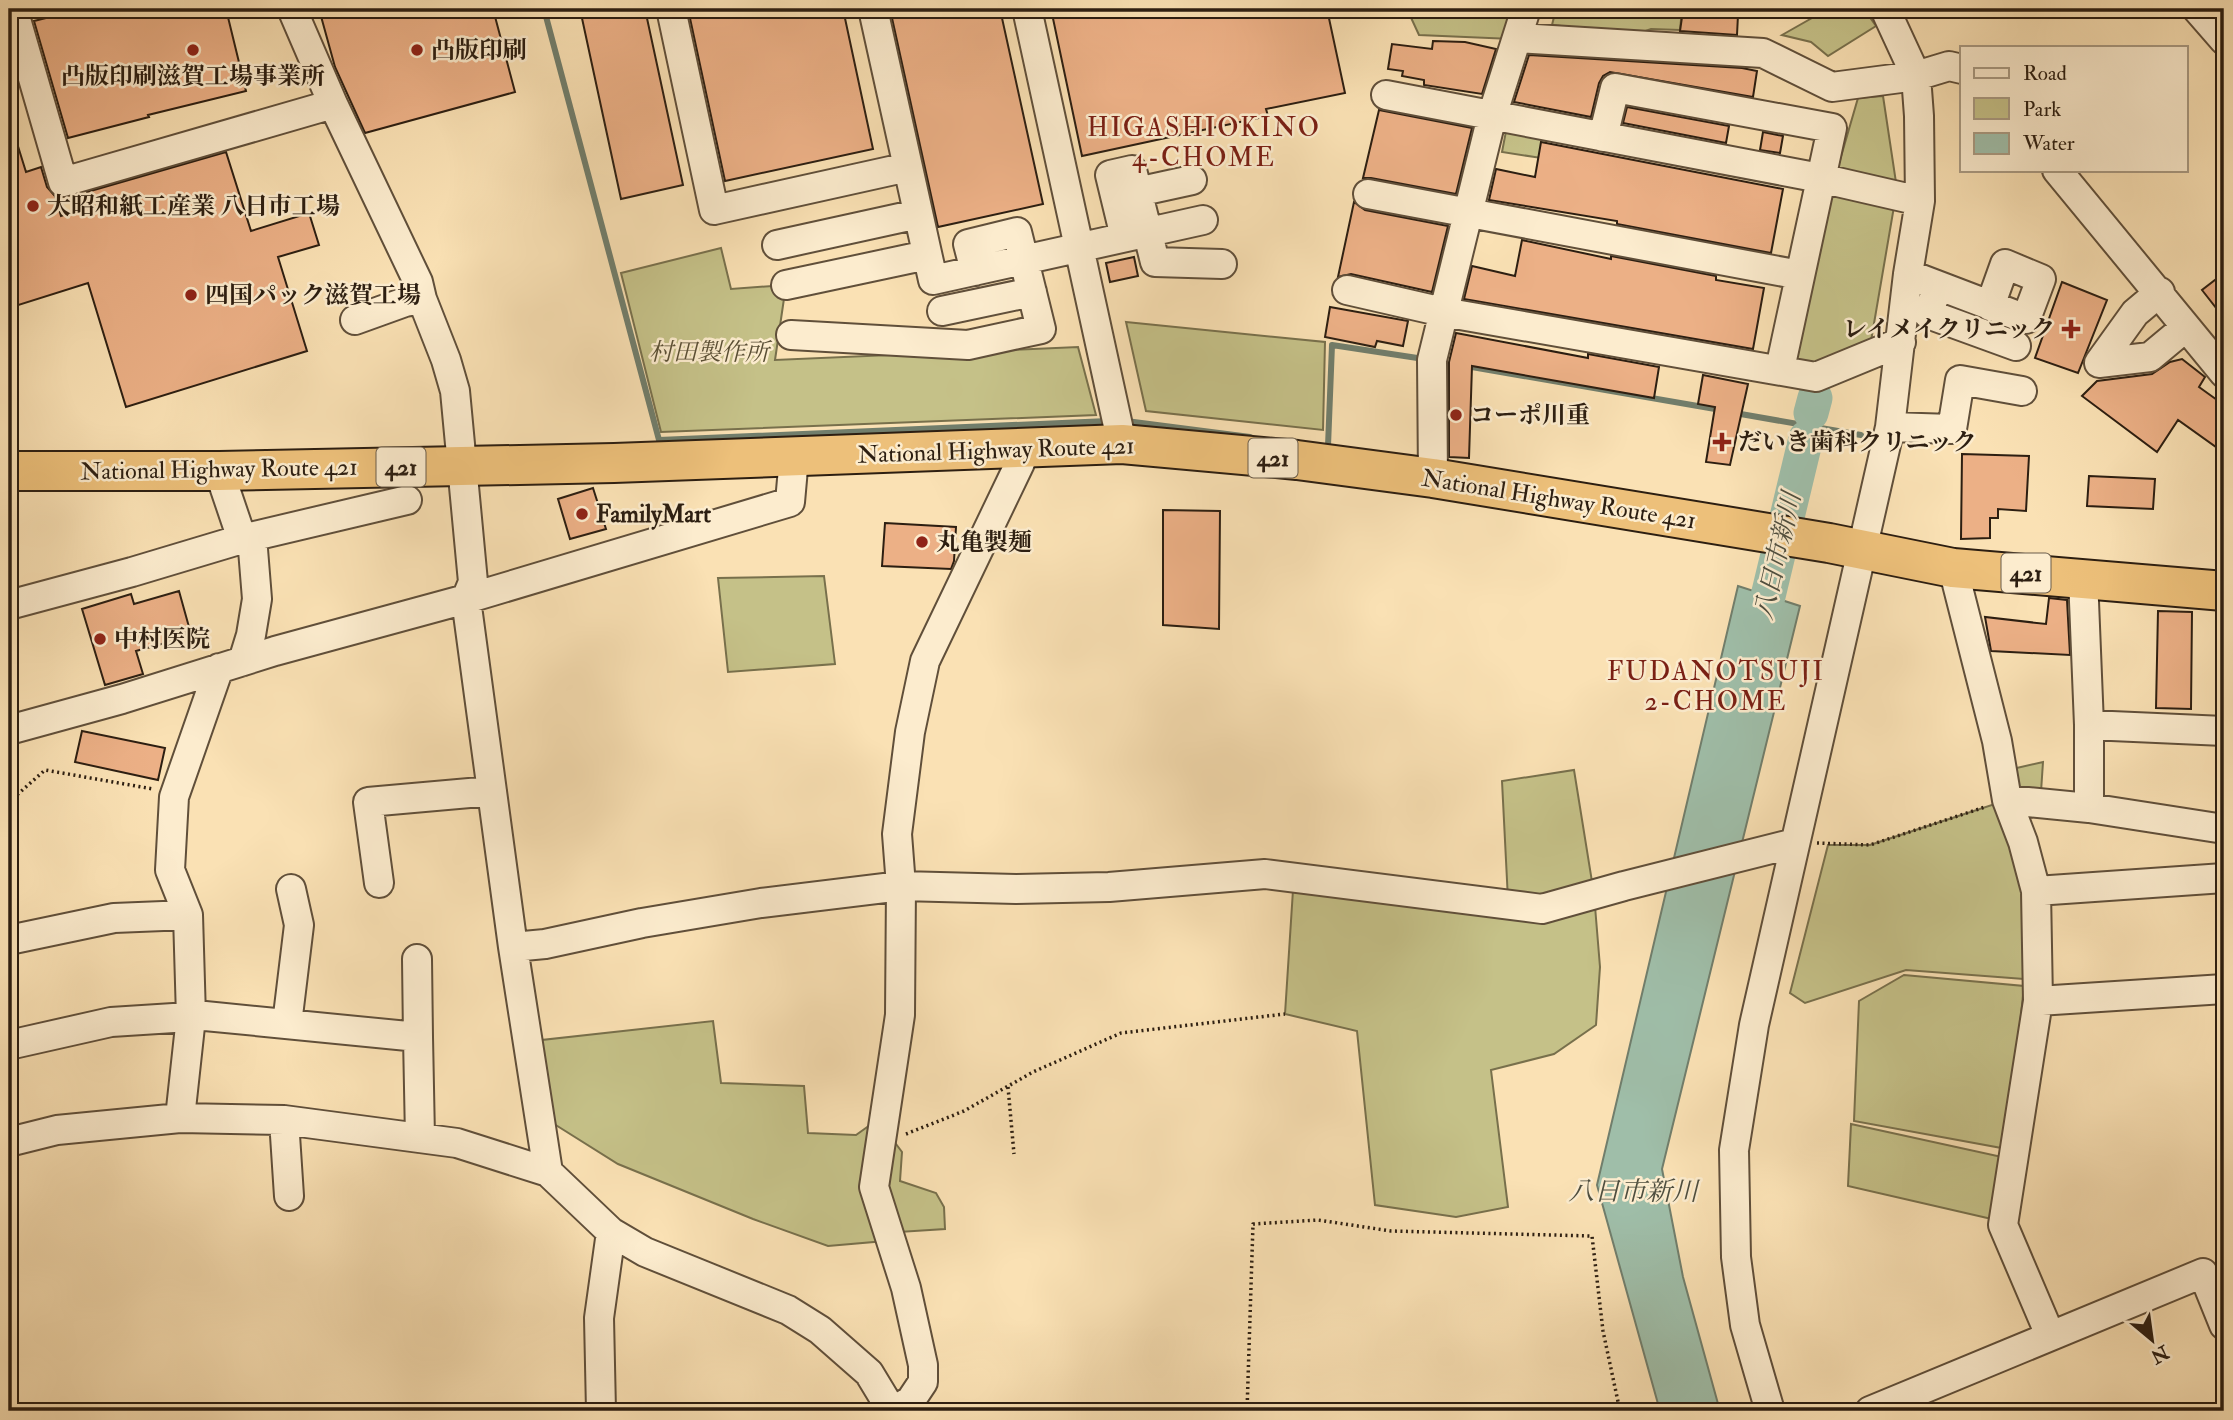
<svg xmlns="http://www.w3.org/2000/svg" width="2233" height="1420" font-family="'IM FELL Double Pica','Noto Serif JP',serif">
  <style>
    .green { fill: #c5c188; stroke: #78704c; stroke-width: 2 }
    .water { fill: #9fbea9; stroke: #717e6c; stroke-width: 2 }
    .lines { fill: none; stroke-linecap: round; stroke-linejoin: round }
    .stream { stroke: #717e6c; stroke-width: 6 }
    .river { stroke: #9fbea9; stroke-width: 35 }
    .building { fill: #ecb086; stroke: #2c1e11; stroke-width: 2 }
    .minor-casing { stroke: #604f3a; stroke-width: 32 }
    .highway-casing { stroke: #2c1e11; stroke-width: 42 }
    .path { stroke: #2c1e11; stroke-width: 3.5; stroke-dasharray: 2 3.5; stroke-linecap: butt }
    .minor { stroke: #fcecce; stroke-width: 28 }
    .highway { stroke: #edc07a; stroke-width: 38 }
    .poi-dot { fill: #8f2418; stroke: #fcecce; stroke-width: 2.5 }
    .labels { text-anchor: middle; stroke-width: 5; stroke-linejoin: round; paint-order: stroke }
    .shield { fill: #fcecce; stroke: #6a5c4a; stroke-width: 2 }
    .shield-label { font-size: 23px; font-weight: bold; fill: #2c1e11 }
    .poi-label { font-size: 24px; font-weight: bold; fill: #2c1e11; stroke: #fcecce; text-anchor: start }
    .park-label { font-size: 24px; font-style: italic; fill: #5a4f35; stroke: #fcecce }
    .street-label { font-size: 24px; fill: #2c1e11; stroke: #fcecce }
    .neighbourhood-label { font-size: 26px; letter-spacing: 2px; fill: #7a1f14; stroke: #fcecce }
    .water-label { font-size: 26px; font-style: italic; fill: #4e4e3f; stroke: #fcecce }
  </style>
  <rect width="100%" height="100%" fill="#fae1b4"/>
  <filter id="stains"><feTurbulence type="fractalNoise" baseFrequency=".00286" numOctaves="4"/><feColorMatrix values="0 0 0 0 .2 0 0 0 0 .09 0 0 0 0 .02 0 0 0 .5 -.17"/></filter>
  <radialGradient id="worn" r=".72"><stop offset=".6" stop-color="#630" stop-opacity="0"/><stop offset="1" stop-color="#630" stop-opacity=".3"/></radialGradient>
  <path class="green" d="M1407,9H1521L1512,39L1419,35Z
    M1556,9H1682L1680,30L1651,29L1637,34L1552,25Z
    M1828,9H1864L1876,26L1828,56L1811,42L1782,35Z
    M1883,96L1897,189L1871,341L1816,367L1793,359L1829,198L1858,98Z
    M1507,126L1549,131L1541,158L1502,152Z
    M721,248L731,289L786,285L775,360L1078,347L1096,415L661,432L621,273Z
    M1126,322L1325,342L1323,430L1146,411Z
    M824,576L835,664L728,672L718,578Z
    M2043,762L2041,792L2016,790L2008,770Z
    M1574,770L1594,894L1600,967L1596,1025L1554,1054L1491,1070L1508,1207L1456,1217L1375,1205L1357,1031L1285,1014L1293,890L1508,900L1502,781Z
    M2007,800L2037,980L1906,970L1805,1003L1790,993L1828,845H1870Z
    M1904,975L2024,986L2007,1149L1854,1121L1859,1001Z
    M713,1021L721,1083L804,1086L808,1133L856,1135L877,1120L885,1241L828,1246L753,1219L618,1164L543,1117L533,1041Z
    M1851,1124L2002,1157L1996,1220L1848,1186Z
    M884,1128L902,1152L900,1181L936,1193L944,1207L945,1229L899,1232L887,1204Z"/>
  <path class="water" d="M1738,586L1800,606L1662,1169L1683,1277L1720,1411H1660L1597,1185Z"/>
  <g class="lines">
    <path class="stream" d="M544,9L659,440L1108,421
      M1466,366L1721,410
      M1735,413L1861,435
      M1126,421L1250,437
      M1324,446H1328L1332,345L1424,359"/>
    <path class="river" d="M1811,413L1815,398
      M1757,642L1806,438"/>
  </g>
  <path class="building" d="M52,9H226L246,91L148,115L149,117L68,138L34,21L54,16Z
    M319,9H493L515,92L365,133L335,67Z
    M580,9H645L683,185L621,199Z
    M688,9H843L873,149L725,181Z
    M890,9H1000L1043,204L938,227Z
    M1051,9H1327L1345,93L1266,109L1268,116L1082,156Z
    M1683,10L1738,15L1737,35L1680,31Z
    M1433,41L1465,42L1496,49L1482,94L1424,85V80L1402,76L1403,71L1388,69L1392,44L1432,49Z
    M1529,55L1742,68L1757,71L1753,97L1610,72L1603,76L1599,83L1591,117L1514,102Z
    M1627,107L1729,126L1726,143L1623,123Z
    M1379,110L1472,128L1456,194L1371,178H1363Z
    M9,127H12L26,172L41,167L47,187L55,196L61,216L91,206L87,192L226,152L251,231L309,213L319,245L278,257L307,351L126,407L88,283L9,308Z
    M1763,132L1783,136L1780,153L1760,150Z
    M1541,142L1783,189L1771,253L1617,224V221L1489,200L1496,169L1535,177Z
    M1354,202L1365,210L1448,226L1432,292L1351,274L1338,277Z
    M1522,240L1611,259V256L1716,276V280L1764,288L1753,349L1464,299L1472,266L1515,276Z
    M1134,257L1138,276L1110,282L1106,263Z
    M2224,273V318L2202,290Z
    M2062,282L2107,300L2078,373L2035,358Z
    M1330,307L1408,321L1403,346L1377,341L1375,347L1325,337Z
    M1456,333L1588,358V354L1659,367L1654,398L1472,366L1469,458L1449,457V362Z
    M2182,359L2205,377L2199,387L2224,405V435L2216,447L2178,420L2157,452L2082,396L2097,381L2152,374L2170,362Z
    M1703,375L1748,384L1730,465L1706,462L1715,407L1698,404Z
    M1962,454L2029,456L2026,511L1998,509V518H1990V538L1961,539Z
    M2089,476L2155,479L2153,509L2087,506Z
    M593,488L606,529L570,539L558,499Z
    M1163,510L1220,511L1219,629L1163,625Z
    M885,523L956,527L954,561L951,569L882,566Z
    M179,591L189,627L185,628L187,637L136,651L143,674L105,685L82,609L131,594L134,604Z
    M2049,598L2067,600L2070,655L1991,651L1985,617L2046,624Z
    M2158,611L2192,612L2191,709L2156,708Z
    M82,731L165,748L158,780L75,762Z"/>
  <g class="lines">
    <defs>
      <path id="minor" d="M13,9L63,182L333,104
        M292,9L333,104L418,282L422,299L446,360L455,391L473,582L466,599L513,947L548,1172L611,1232L645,1252L788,1310L820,1330L869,1373L892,1411
        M671,9L714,210L908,167
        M873,9L933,280L1203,220
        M1027,9L1122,444
        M2197,9L2224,40
        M1518,38L1763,53L1832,87L1916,76L1949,66L1962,69
        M1386,95L1820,178L1920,201
        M1603,137L1615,88L1832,128L1780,369
        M2057,170L2224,373
        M1137,192L1192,180
        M1368,194L1800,275
        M1125,237L1110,175L1132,170L1155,262L1222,264
        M777,245L918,214
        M1908,274L2026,319L2041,279L2005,264L1990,306
        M786,285L927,255
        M1938,287L1928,314L2016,346
        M1347,290L1443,312L1816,377L1901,342
        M2160,292L2135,313L2099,363L2150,357L2186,327
        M942,311L1032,292
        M355,320L405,302L422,299
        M791,335L968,345L1041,329L1017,232L968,244L975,271
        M1890,427L1952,429L1960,380L2022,391
        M219,471L242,539
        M1433,478L1432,360L1492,116L1526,9
        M1953,568L1997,741L2007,800L2023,842L2036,891L2038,1001L2003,1225L2050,1335
        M2083,577L2089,725L2224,731
        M9,605L132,572L242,539L407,500
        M243,661L251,635L257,599L252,537
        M2089,725V808
        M9,730L122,699L275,651L466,599L790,502L794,457
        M2007,800L2089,808L2224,829
        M379,883L368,802L492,791
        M2036,891L2224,878
        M9,940L114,918L188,915
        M513,947L545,944L642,923L761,903L901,886L1016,889L1109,887L1265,874L1542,909L1624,886L1795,843
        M417,959L418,1037
        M2038,1001L2224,989
        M287,1024L299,925L291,889
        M9,1045L111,1022L205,1016L418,1037L420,1138
        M180,1118L191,1017L188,915L170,870L174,797L219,668
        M284,1120L289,1196
        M9,1142L57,1130L180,1118L284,1120L457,1143L548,1172
        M601,1411L599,1318L611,1232
        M895,1411L911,1400L923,1382V1365L906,1288L874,1187L900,1015L901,886L897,834L910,732L925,661L1020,463L1010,448
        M1770,1411L1745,1325L1736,1257L1734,1150L1754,1025L1890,427L1908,274L1920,201L1919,116L1916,76L1885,9
        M1870,1411L2203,1273L2224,1325"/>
      <path id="highway" d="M9,471H219L614,463L1122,444L1297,460L1433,478L1829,543L1953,568L2224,591"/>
    </defs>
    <use href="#minor" class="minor-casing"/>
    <use href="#highway" class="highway-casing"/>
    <path class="path" d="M9,802L45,770L153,789
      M1817,843L1870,845L1985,807
      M1008,1087L1014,1154
      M906,1134L964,1111L1033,1072L1121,1033L1285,1014
      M1247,1411L1253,1224L1318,1220L1391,1231L1592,1236L1603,1331L1620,1411"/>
    <use href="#minor" class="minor"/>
    <use href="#highway" class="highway"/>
  </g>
  <g class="poi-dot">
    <circle cx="193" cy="50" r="7"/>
    <circle cx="417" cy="50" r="7"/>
    <circle cx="33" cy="206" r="7"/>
    <circle cx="191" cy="295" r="7"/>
    <path d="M2067.5 318.5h7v7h7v7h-7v7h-7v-7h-7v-7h7z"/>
    <circle cx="1456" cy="415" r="7"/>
    <path d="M1718.5 431.5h7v7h7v7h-7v7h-7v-7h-7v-7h7z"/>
    <circle cx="582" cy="514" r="7"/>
    <circle cx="922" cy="542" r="7"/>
    <circle cx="100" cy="639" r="7"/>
  </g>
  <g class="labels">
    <g class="shield">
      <rect x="1248.5" y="438.5" width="49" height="39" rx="5"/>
      <rect x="376.5" y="447.5" width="49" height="39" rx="5"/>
      <rect x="2001.5" y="553.5" width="49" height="39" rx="5"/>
    </g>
    <g class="shield-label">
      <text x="1273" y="466">421</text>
      <text x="401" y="475">421</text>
      <text x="2026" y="581">421</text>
    </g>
    <g class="poi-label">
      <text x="431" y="58">凸版印刷</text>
      <text x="193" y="84" text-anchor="middle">凸版印刷滋賀工場事業所</text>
      <text x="47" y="214">大昭和紙工産業 八日市工場</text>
      <text x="205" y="303">四国パック滋賀工場</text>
      <text x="2055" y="337" text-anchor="end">レイメイクリニック</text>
      <text x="1470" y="423">コーポ川重</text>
      <text x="1738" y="450">だいき歯科クリニック</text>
      <text x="596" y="522">FamilyMart</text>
      <text x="936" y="550">丸亀製麺</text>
      <text x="114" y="647">中村医院</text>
    </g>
    <g class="park-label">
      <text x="709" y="360">村田製作所</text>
    </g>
    <g class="street-label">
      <text transform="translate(996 450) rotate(-2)" y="8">National Highway Route 421</text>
      <text transform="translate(219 469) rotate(-1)" y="8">National Highway Route 421</text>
      <text transform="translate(1559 499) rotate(9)" y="8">National Highway Route 421</text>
    </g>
    <g class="neighbourhood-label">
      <text x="1204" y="136">HIGASHIOKINO<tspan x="1204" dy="30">4-CHOME</tspan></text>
      <text x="1716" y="680">FUDANOTSUJI<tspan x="1716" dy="30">2-CHOME</tspan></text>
    </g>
    <g class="water-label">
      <text transform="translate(1777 556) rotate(-77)" y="9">八日市新川</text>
      <text x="1633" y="1200">八日市新川</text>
    </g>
  </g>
  <rect width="2233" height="1420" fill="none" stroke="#fae1b4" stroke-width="35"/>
  <rect x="10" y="10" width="2212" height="1399" fill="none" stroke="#2c1e11" stroke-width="3.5"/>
  <rect x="18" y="18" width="2198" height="1385" fill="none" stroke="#2c1e11" stroke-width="2"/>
  <rect x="1960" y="46" width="228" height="126" fill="#fcecce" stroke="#a99a82" stroke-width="2"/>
  <rect x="1974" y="68" width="35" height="10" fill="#fcecce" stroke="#a99a82" stroke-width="2"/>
  <text x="2023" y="80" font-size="21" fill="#2c1e11">Road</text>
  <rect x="1974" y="98" width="35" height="21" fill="#c5c188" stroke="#a99a82" stroke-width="2"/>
  <text x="2023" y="116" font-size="21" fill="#2c1e11">Park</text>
  <rect x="1974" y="133" width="35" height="21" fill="#9fbea9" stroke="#a99a82" stroke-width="2"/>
  <text x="2023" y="150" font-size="21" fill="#2c1e11">Water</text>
  <g transform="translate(2152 1340) rotate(151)" stroke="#fcecce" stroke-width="5" paint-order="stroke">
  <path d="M0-5L12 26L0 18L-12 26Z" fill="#2c1e11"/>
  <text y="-10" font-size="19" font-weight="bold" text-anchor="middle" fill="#2c1e11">N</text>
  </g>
  <rect width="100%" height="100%" filter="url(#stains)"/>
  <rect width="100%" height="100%" fill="url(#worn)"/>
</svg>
